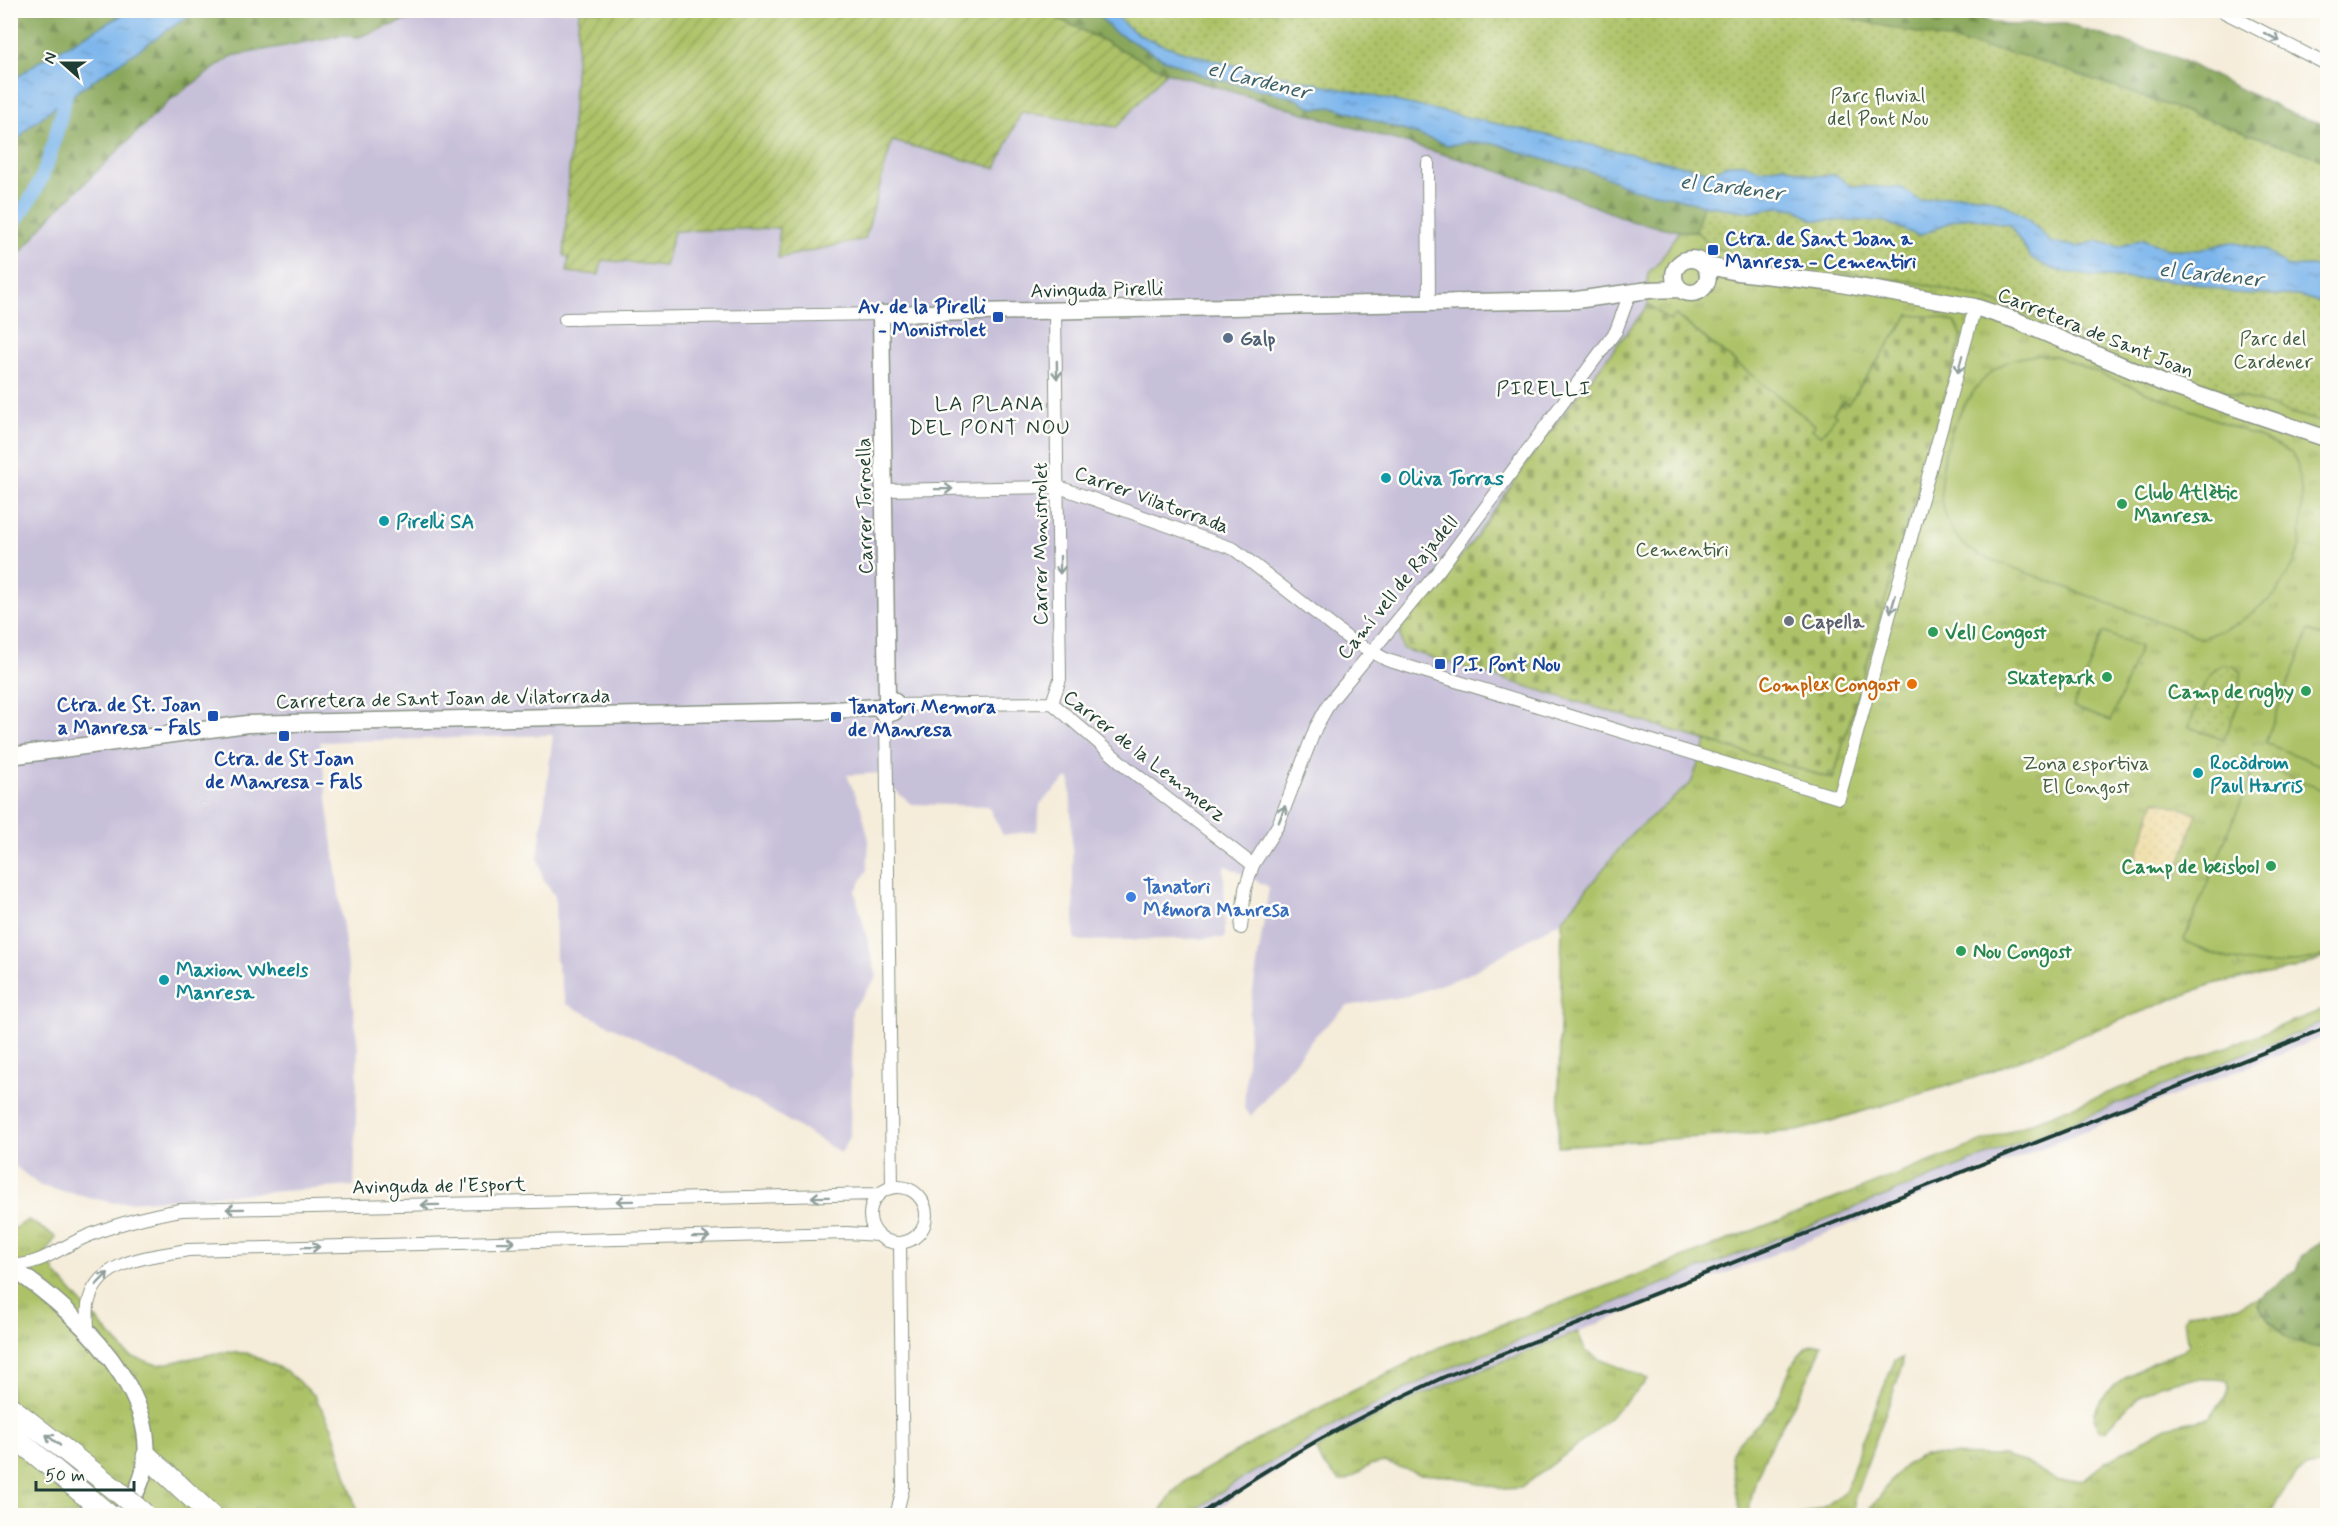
<svg xmlns="http://www.w3.org/2000/svg" width="2338" height="1526" font-family="Mynerve,sans-serif">
  <style>
    .industrial { fill: #c7c0d9 }
    .grass { fill: url(#grass-tufts); stroke: #66804e; stroke-width: 1.5 }
    .forest { fill: url(#forest-firs); stroke: #547248; stroke-width: 1.5 }
    .sand { fill: url(#sand-dots); stroke: #868c69; stroke-width: 1.5 }
    .cemetery { fill: url(#cemetery-stones); stroke: #66804e; stroke-width: 1.5 }
    .park { fill: url(#park-dots); stroke: #66804e; stroke-width: 1.5 }
    .garden { fill: url(#garden-furrows); stroke: #66804e; stroke-width: 1.5 }
    .pitch { fill: #adc267; stroke: #66804e; stroke-width: 1.5 }
    .water { fill: url(#water-ripples); stroke: #4d7990; stroke-width: 1.5 }
    .lines { fill: none; stroke-linecap: round; stroke-linejoin: round }
    .canal { stroke: #7bb5ec; stroke-width: 14 }
    .street-casing { stroke: #8a9486; stroke-width: 14 }
    .secondary-casing { stroke: #8a9486; stroke-width: 19 }
    .highway-casing { stroke: #8a9486; stroke-width: 23 }
    .street { stroke: #fff; stroke-width: 12 }
    .secondary { stroke: #fff; stroke-width: 16 }
    .highway { stroke: #fff; stroke-width: 21 }
    .rail { stroke: #1f3d34; stroke-width: 4 }
    .highway-bridge-casing { stroke: #8a9486; stroke-width: 23; stroke-linecap: butt }
    .highway-bridge { stroke: #fff; stroke-width: 21 }
    .oneway { stroke: #8f9e9a }
    .transit-dot { fill: #1a4fb4; stroke: #fdfcf7; stroke-width: 2 }
    .service-dot { fill: #5c6f8a; stroke: #fdfcf7; stroke-width: 2 }
    .culture-dot { fill: #0f9aa8; stroke: #fdfcf7; stroke-width: 2 }
    .leisure-dot { fill: #2e9e5b; stroke: #fdfcf7; stroke-width: 2 }
    .worship-dot { fill: #6b7280; stroke: #fdfcf7; stroke-width: 2 }
    .food-dot { fill: #e8710a; stroke: #fdfcf7; stroke-width: 2 }
    .shop-dot { fill: #3f7fe0; stroke: #fdfcf7; stroke-width: 2 }
    .labels { text-anchor: middle; stroke-width: 5; stroke-linejoin: round; paint-order: stroke }
    .park-label { font-size: 20px; fill: #425e41; stroke: #fdfcf7 }
    .transit-label { font-size: 20px; font-weight: bold; fill: #164399; stroke: #fdfcf7; text-anchor: start }
    .street-label { font-size: 20px; fill: #1f3d34; stroke: #fdfcf7 }
    .service-label { font-size: 20px; font-weight: bold; fill: #4e5e75; stroke: #fdfcf7; text-anchor: start }
    .culture-label { font-size: 20px; font-weight: bold; fill: #0d838f; stroke: #fdfcf7; text-anchor: start }
    .leisure-label { font-size: 20px; font-weight: bold; fill: #27864d; stroke: #fdfcf7; text-anchor: start }
    .worship-label { font-size: 20px; font-weight: bold; fill: #5b616d; stroke: #fdfcf7; text-anchor: start }
    .food-label { font-size: 20px; font-weight: bold; fill: #c56008; stroke: #fdfcf7; text-anchor: end }
    .shop-label { font-size: 20px; font-weight: bold; fill: #366cbe; stroke: #fdfcf7; text-anchor: start }
    .water-label { font-size: 21px; font-style: italic; fill: #3b616b; stroke: #fdfcf7 }
    .neighbourhood-label { font-size: 21px; letter-spacing: 1.5px; fill: #1f3d34; stroke: #fdfcf7 }
  </style>
  <defs>
    <pattern id="grass-tufts" width="24" height="20" patternUnits="userSpaceOnUse" patternTransform="scale(1.5)"><rect width="24" height="20" fill="#adc267"/><path d="M3 7l-1-3M5 7V3M7 7l1-3M15 17l-1-3M17 17v-4M19 17l1-3" fill="none" stroke="#8c9f56"/></pattern>
    <pattern id="forest-firs" width="22" height="20" patternUnits="userSpaceOnUse" patternTransform="scale(1.5)"><rect width="22" height="20" fill="#8aa85c"/><path d="M5 1l3.5 6h-7zM16 11l3.5 6h-7z" fill="#708a4d"/></pattern>
    <pattern id="sand-dots" width="8" height="8" patternUnits="userSpaceOnUse" patternTransform="scale(1.5)"><rect width="8" height="8" fill="#eeda9e"/><path d="M2 2h.1M6 6h.1" fill="none" stroke="#ccbc89" stroke-width="1.8" stroke-linecap="round"/></pattern>
    <pattern id="cemetery-stones" width="16" height="16" patternUnits="userSpaceOnUse" patternTransform="scale(1.5)"><rect width="16" height="16" fill="#adc267"/><path d="M2 7V4a2 2 0 0 1 4 0v3zM10 15v-3a2 2 0 0 1 4 0v3z" fill="#8c9f56"/></pattern>
    <pattern id="park-dots" width="8" height="8" patternUnits="userSpaceOnUse" patternTransform="scale(1.5)"><rect width="8" height="8" fill="#adc267"/><path d="M2 2h.1M6 6h.1" fill="none" stroke="#8c9f56" stroke-width="1.8" stroke-linecap="round"/></pattern>
    <pattern id="garden-furrows" width="10" height="10" patternUnits="userSpaceOnUse" patternTransform="scale(1.5)"><rect width="10" height="10" fill="#adc267"/><path d="M-1 1l2-2M0 10L10 0M9 11l2-2" fill="none" stroke="#8c9f56"/></pattern>
    <pattern id="water-ripples" width="26" height="14" patternUnits="userSpaceOnUse" patternTransform="scale(1.5)"><rect width="26" height="14" fill="#7bb5ec"/><path d="M2 4q2-2 4 0t4 0M15 11q2-2 4 0t4 0" fill="none" stroke="#6494c0"/></pattern>
  </defs>
  <rect width="100%" height="100%" fill="#fdfcf7"/>
  <filter id="ink" filterUnits="userSpaceOnUse"><feTurbulence type="fractalNoise" baseFrequency=".0167" numOctaves="2"/><feDisplacementMap in="SourceGraphic" scale="12" xChannelSelector="R" yChannelSelector="G"/><feConvolveMatrix kernelMatrix="1 2 1 2 8 2 1 2 1" color-interpolation-filters="sRGB"/></filter>
  <filter id="wash" filterUnits="userSpaceOnUse"><feTurbulence type="fractalNoise" baseFrequency=".008" numOctaves="4" result="noise"/><feDisplacementMap in="SourceGraphic" scale="24" xChannelSelector="R" yChannelSelector="G"/><feGaussianBlur stdDeviation="1.35" result="paint"/><feColorMatrix in="noise" values="0 0 0 0 0 0 0 0 0 0 0 0 0 0 0 0 0 1.4 0 .05"/><feComposite in="paint" operator="in"/></filter>
  <g filter="url(#wash)">
    <rect width="100%" height="100%" fill="#f5ecd9"/>
    <path class="industrial" d="M434,11H579L564,256L569,257L568,272L599,275L602,260L673,231L780,228L778,257L892,141L996,168L1021,112L1117,127L1166,72L1480,165L1553,189L1631,221L1679,231L1659,262L1648,273V305L1541,443L1470,545L1403,626L1400,636L1403,649L1707,741L1691,783L1632,833L1562,920L1467,975L1408,996L1347,1006L1316,1035L1251,1116L1244,1109L1250,1010L1269,887L1224,865L1225,938L1075,941L1070,779H1066L1040,804L1037,831L1003,835L988,806L911,804L890,786L885,773L847,775L861,808L869,840L867,871L855,892L877,977L852,1010L850,1137L841,1153L717,1078L566,1004L556,960L555,896L543,879L538,858L553,735L320,742L358,1047L354,1186L114,1203L40,1186L10,1162V258L23,250L52,215L170,100L232,56L344,35L358,37Z
      M2327,1021V1035L1446,1384L1345,1431L1237,1495L1209,1515L1189,1516L1231,1485L1341,1422L1442,1371Z"/>
    <path class="grass" d="M1679,231H1696L1712,246L1746,259L1920,283L1995,302L2220,390L2327,424V957L2294,969L2212,984L1973,1078L1798,1131L1558,1146L1562,920L1632,833L1691,783L1707,741L1833,779L1912,504L1909,315L1848,404L1843,401L1833,413L1837,416L1821,436L1812,429L1814,425L1676,315L1670,321L1648,305V273L1659,262Z
      M2327,1008V1021L1442,1371L1341,1422L1231,1485L1189,1515H1158L1173,1492L1187,1480L1268,1434L1440,1347L1656,1268Z
      M28,1220L56,1237L46,1252L56,1274L129,1356L158,1365L222,1352L247,1353L286,1371L314,1395L332,1427L358,1515H11L10,1232Z
      M2260,1297L2258,1304C2274,1331 2295,1349 2327,1347V1480L2322,1467C2297,1459 2280,1498 2269,1515L1865,1516C1883,1496 1897,1463 1924,1455L2003,1456L2027,1463L2057,1481L2083,1480L2104,1463L2167,1427L2210,1417L2226,1397L2229,1389L2228,1381C2220,1378 2213,1379 2205,1379C2159,1377 2134,1394 2107,1430L2100,1431L2094,1418C2098,1385 2154,1360 2183,1351L2189,1344L2184,1320L2187,1313L2236,1307Z
      M1578,1332L1585,1351L1599,1359L1649,1379L1591,1435L1521,1488L1504,1489L1449,1476L1420,1474L1384,1462L1370,1465L1346,1481H1340L1323,1464L1316,1449C1398,1400 1489,1367 1578,1332Z
      M1813,1344H1822C1804,1403 1753,1452 1749,1515H1740L1731,1457C1735,1437 1760,1426 1772,1409C1788,1386 1786,1358 1813,1344Z
      M1902,1358L1903,1365L1854,1500L1855,1515H1802L1826,1506L1847,1489L1862,1440L1895,1360Z"/>
    <path class="forest" d="M1942,10L2008,25L2062,23L2177,58L2293,115L2327,125V161L2028,57L1814,11Z
      M11,11H129L38,62L11,82Z
      M196,11H434L358,37L343,35L232,56L170,100L52,215L23,250L11,258V148L27,129L57,105Z
      M1044,11H1095L1113,31L1164,59L1203,75L1295,98L1314,108L1334,107L1448,145L1470,142L1499,144L1525,154L1599,174L1632,189L1667,195L1703,205L1696,231H1679L1631,221L1553,189L1480,165L1166,72Z
      M2327,1239V1347C2294,1349 2275,1332 2258,1304L2260,1297L2296,1270L2302,1256L2308,1251Z"/>
    <path class="sand" d="M2155,800L2197,813L2175,879L2134,865Z"/>
    <path class="cemetery" d="M1648,305L1670,321L1675,315L1815,425L1812,429L1821,436L1836,416L1833,413L1843,401L1848,404L1909,315L1937,317L1955,322L1962,336L1833,779L1403,649L1400,636L1402,626L1470,545L1541,443Z"/>
    <path class="park" d="M1115,11H1814L2028,57L2327,161V270L2311,266L2287,267L2266,250L2231,242L2200,250L2167,249L2143,239L2119,247L2096,241L2078,247L2049,242C2028,216 2002,196 1966,195C1952,194 1934,199 1919,201L1902,188L1851,186L1836,175L1813,176L1785,166L1760,170L1746,164H1730L1712,172L1215,61C1188,52 1126,40 1115,11Z
      M1703,205L1752,212L1777,207L1797,209L1812,220L1883,221L1919,236L1954,220L1969,217L2010,225L2031,258L2091,276L2191,282L2234,293L2301,296L2327,305V424L2220,390L1995,302L1920,283L1746,259L1712,246L1696,231Z
      M2222,665L2234,666L2241,673L2239,702L2224,740L2189,727C2196,709 2203,673 2222,665Z"/>
    <path class="garden" d="M579,11H1043L1166,72L1117,127L1021,112L996,168L892,141L865,239L778,258L779,228L674,231L665,266L602,260L599,275L567,272L569,257L564,256Z"/>
    <path class="pitch" d="M2038,355L2056,356L2266,440L2291,453L2297,463L2302,496L2300,546L2294,563L2275,595L2237,624L2202,638L1979,555C1908,519 1948,392 2007,362C2017,357 2027,356 2038,355Z
      M2309,631L2327,638V768L2265,743Z
      M2103,632L2140,647L2111,721L2073,707Z
      M2257,763L2327,792L2328,954L2323,956C2276,971 2227,965 2184,940Z"/>
    <path class="water" d="M129,11H196L57,105L27,129L11,148V82L38,62Z
      M1095,11H1115C1126,40 1188,52 1216,61L1711,172L1730,164H1746L1760,170L1785,166L1813,176L1836,175L1851,186L1902,188L1920,201C1934,199 1952,194 1966,195C2002,196 2028,216 2050,242L2078,247L2096,241L2119,247L2143,239L2167,249L2199,250L2231,242L2266,250L2287,267L2311,266L2327,270V305L2301,296L2234,293L2191,282L2091,276L2054,270L2031,258L2010,225L1969,217L1954,220L1919,236L1883,221L1812,220L1797,209L1777,207L1752,212L1703,205L1667,195L1632,189L1599,174L1525,154L1499,144L1470,142L1448,145L1334,107L1314,108L1295,98L1203,75L1164,59L1113,31Z"/>
    <g class="lines">
      <path class="canal" d="M10,226C47,188 56,135 68,85"/>
    </g>
  </g>
  <g filter="url(#ink)">
    <g class="lines">
      <defs>
        <path id="street" d="M2220,10L2326,64L2328,62
          M1428,163L1429,302
          M565,319L881,314
          M885,490L1059,487L1234,549L1349,639L1387,660L1839,798L1975,307
          M1052,703L1060,679L1055,311
          M896,705L1052,703L1129,769L1253,865
          M886,715L892,1187
          M1241,928L1245,889L1253,865L1278,825L1316,727L1330,702L1439,570L1616,331L1630,293
          M870 1215a28 28 0 1 1 56 0a28 28 0 1 1-56 0Z
          M10,1266C42,1264 56,1250 83,1238C115,1224 146,1216 181,1210L878,1194
          M88,1333C88,1324 87,1314 88,1305C96,1259 151,1257 188,1250L847,1233L878,1235
          M896,1516L903,1488L900,1243"/>
        <path id="secondary" d="M1674 276a17 17 0 1 1 34 0a17 17 0 1 1-34 0Z
          M1704,265L1737,272L1835,283L1975,307L2015,320L2165,384L2328,439
          M887,697L881,314L1576,300L1649,290L1680,289
          M878,707L884,715L894,712L895,702L887,697
          M10,756L247,724L820,711L878,707
          M10,1267C83,1314 200,1427 119,1516"/>
        <path id="highway" d="M10,1407L116,1490
          M10,1433L110,1516
          M147,1456L212,1516"/>
      </defs>
      <use href="#street" class="street-casing"/>
      <use href="#secondary" class="secondary-casing"/>
      <use href="#highway" class="highway-casing"/>
      <use href="#street" class="street"/>
      <use href="#secondary" class="secondary"/>
      <use href="#highway" class="highway"/>
      <path class="rail" d="M1198,1516C1276,1460 1357,1417 1444,1377L2328,1027"/>
      <defs>
        <path id="highway-bridge" d="M116,1490L144,1514"/>
      </defs>
      <use href="#highway-bridge" class="highway-bridge-casing"/>
      <use href="#highway-bridge" class="highway-bridge"/>
    </g>
    <defs><path id="oneway-shaft" d="M-6 0H5M1.5-3L5.5 0L1.5 3" fill="none" stroke-width="1.6" stroke-linecap="round" stroke-linejoin="round" transform="scale(1.5)"/></defs>
    <g class="oneway">
      <use href="#oneway-shaft" transform="translate(2272 37) rotate(27)"/>
      <use href="#oneway-shaft" transform="translate(1960 364) rotate(105)"/>
      <use href="#oneway-shaft" transform="translate(1057 370) rotate(89)"/>
      <use href="#oneway-shaft" transform="translate(944 489) rotate(-1)"/>
      <use href="#oneway-shaft" transform="translate(1060 565) rotate(90)"/>
      <use href="#oneway-shaft" transform="translate(1893 604) rotate(106)"/>
      <use href="#oneway-shaft" transform="translate(1282 814) rotate(-69)"/>
      <use href="#oneway-shaft" transform="translate(820 1197) rotate(179)"/>
      <use href="#oneway-shaft" transform="translate(625 1201) rotate(179)"/>
      <use href="#oneway-shaft" transform="translate(430 1205) rotate(179)"/>
      <use href="#oneway-shaft" transform="translate(235 1209) rotate(179)"/>
      <use href="#oneway-shaft" transform="translate(701 1237) rotate(-1)"/>
      <use href="#oneway-shaft" transform="translate(506 1242) rotate(-1)"/>
      <use href="#oneway-shaft" transform="translate(311 1247) rotate(-1)"/>
      <use href="#oneway-shaft" transform="translate(102 1279) rotate(-46)"/>
      <use href="#oneway-shaft" transform="translate(53 1440) rotate(-142)"/>
    </g>
  </g>
  <g class="transit-dot">
    <rect x="1707" y="244" width="12" height="12" rx="3"/>
    <rect x="992" y="311" width="12" height="12" rx="3"/>
    <rect x="1434" y="658" width="12" height="12" rx="3"/>
    <rect x="207" y="710" width="12" height="12" rx="3"/>
    <rect x="830" y="711" width="12" height="12" rx="3"/>
    <rect x="278" y="730" width="12" height="12" rx="3"/>
  </g>
  <circle class="service-dot" cx="1228" cy="338" r="6"/>
  <g class="culture-dot">
    <circle cx="1386" cy="478" r="6"/>
    <circle cx="384" cy="521" r="6"/>
    <circle cx="2198" cy="773" r="6"/>
    <circle cx="164" cy="980" r="6"/>
  </g>
  <g class="leisure-dot">
    <circle cx="2122" cy="504" r="6"/>
    <circle cx="1933" cy="632" r="6"/>
    <circle cx="2107" cy="677" r="6"/>
    <circle cx="2306" cy="691" r="6"/>
    <circle cx="2271" cy="866" r="6"/>
    <circle cx="1961" cy="951" r="6"/>
  </g>
  <circle class="worship-dot" cx="1789" cy="621" r="6"/>
  <circle class="food-dot" cx="1912" cy="684" r="6"/>
  <circle class="shop-dot" cx="1131" cy="897" r="6"/>
  <g class="labels">
    <g class="park-label">
      <text x="1878" y="102">Parc fluvial<tspan x="1878" dy="23">del Pont Nou</tspan></text>
      <text x="2273" y="345">Parc del<tspan x="2273" dy="23">Cardener</tspan></text>
      <text x="1682" y="556">Cementiri</text>
      <text x="2086" y="770">Zona esportiva<tspan x="2086" dy="23">El Congost</tspan></text>
    </g>
    <g class="transit-label">
      <text x="1725" y="245">Ctra. de Sant Joan a<tspan x="1725" dy="23">Manresa - Cementiri</tspan></text>
      <text x="986" y="313" text-anchor="end">Av. de la Pirelli<tspan x="986" dy="23">- Monistrolet</tspan></text>
      <text x="1452" y="671">P.I. Pont Nou</text>
      <text x="201" y="711" text-anchor="end">Ctra. de St. Joan<tspan x="201" dy="23">a Manresa - Fals</tspan></text>
      <text x="848" y="713">Tanatori Memora<tspan x="848" dy="23">de Manresa</tspan></text>
      <text x="284" y="765" text-anchor="middle">Ctra. de St Joan<tspan x="284" dy="23">de Manresa - Fals</tspan></text>
    </g>
    <g class="street-label">
      <text transform="translate(1097 289) rotate(-1)" y="7">Avinguda Pirelli</text>
      <text transform="translate(2096 332) rotate(22)" y="7">Carretera de Sant Joan</text>
      <text transform="translate(1152 499) rotate(20)" y="7">Carrer Vilatorrada</text>
      <text transform="translate(864 506) rotate(-91)" y="7">Carrer Torroella</text>
      <text transform="translate(1040 544) rotate(-90)" y="7">Carrer Monistrolet</text>
      <text transform="translate(1397 587) rotate(-51)" y="7">Camí vell de Rajadell</text>
      <text transform="translate(443 698) rotate(-1)" y="7">Carretera de Sant Joan de Vilatorrada</text>
      <text transform="translate(1145 755) rotate(38)" y="7">Carrer de la Lemmerz</text>
      <text transform="translate(439 1185) rotate(-1)" y="7">Avinguda de l'Esport</text>
    </g>
    <g class="service-label">
      <text x="1240" y="345">Galp</text>
    </g>
    <g class="culture-label">
      <text x="1398" y="485">Oliva Torras</text>
      <text x="396" y="528">Pirelli SA</text>
      <text x="2210" y="769">Rocòdrom<tspan x="2210" dy="23">Paul Harris</tspan></text>
      <text x="176" y="976">Maxion Wheels<tspan x="176" dy="23">Manresa</tspan></text>
    </g>
    <g class="leisure-label">
      <text x="2134" y="499">Club Atlètic<tspan x="2134" dy="23">Manresa</tspan></text>
      <text x="1945" y="639">Vell Congost</text>
      <text x="2095" y="684" text-anchor="end">Skatepark</text>
      <text x="2294" y="698" text-anchor="end">Camp de rugby</text>
      <text x="2259" y="873" text-anchor="end">Camp de beisbol</text>
      <text x="1973" y="958">Nou Congost</text>
    </g>
    <g class="worship-label">
      <text x="1801" y="628">Capella</text>
    </g>
    <g class="food-label">
      <text x="1900" y="691">Complex Congost</text>
    </g>
    <g class="shop-label">
      <text x="1143" y="893">Tanatori<tspan x="1143" dy="23">Mémora Manresa</tspan></text>
    </g>
    <g class="water-label">
      <text transform="translate(1259 80) rotate(14)" y="7">el Cardener</text>
      <text transform="translate(1732 187) rotate(7)" y="7">el Cardener</text>
      <text transform="translate(2211 274) rotate(6)" y="7">el Cardener</text>
    </g>
    <g class="neighbourhood-label">
      <text x="1544" y="395">PIRELLI</text>
      <text x="990" y="410">LA PLANA<tspan x="990" dy="24">DEL PONT NOU</tspan></text>
    </g>
  </g>
  <rect width="2338" height="1526" fill="none" stroke="#fdfcf7" stroke-width="36"/>
  <g transform="translate(63 63) rotate(291)" stroke="#fdfcf7" stroke-width="4.5" paint-order="stroke">
  <path d="M0-4.5L10 22L0 15L-10 22Z" fill="#1f3d34"/>
  <text y="-9" font-size="16" font-weight="bold" text-anchor="middle" fill="#1f3d34">N</text>
  </g>
  <path d="M36 1481v9h98v-9" fill="none" stroke="#1f3d34" stroke-width="3"/>
  <text x="45" y="1481" font-size="18" fill="#1f3d34" stroke="#fdfcf7" stroke-width="4.5" paint-order="stroke">50 m</text>
</svg>
